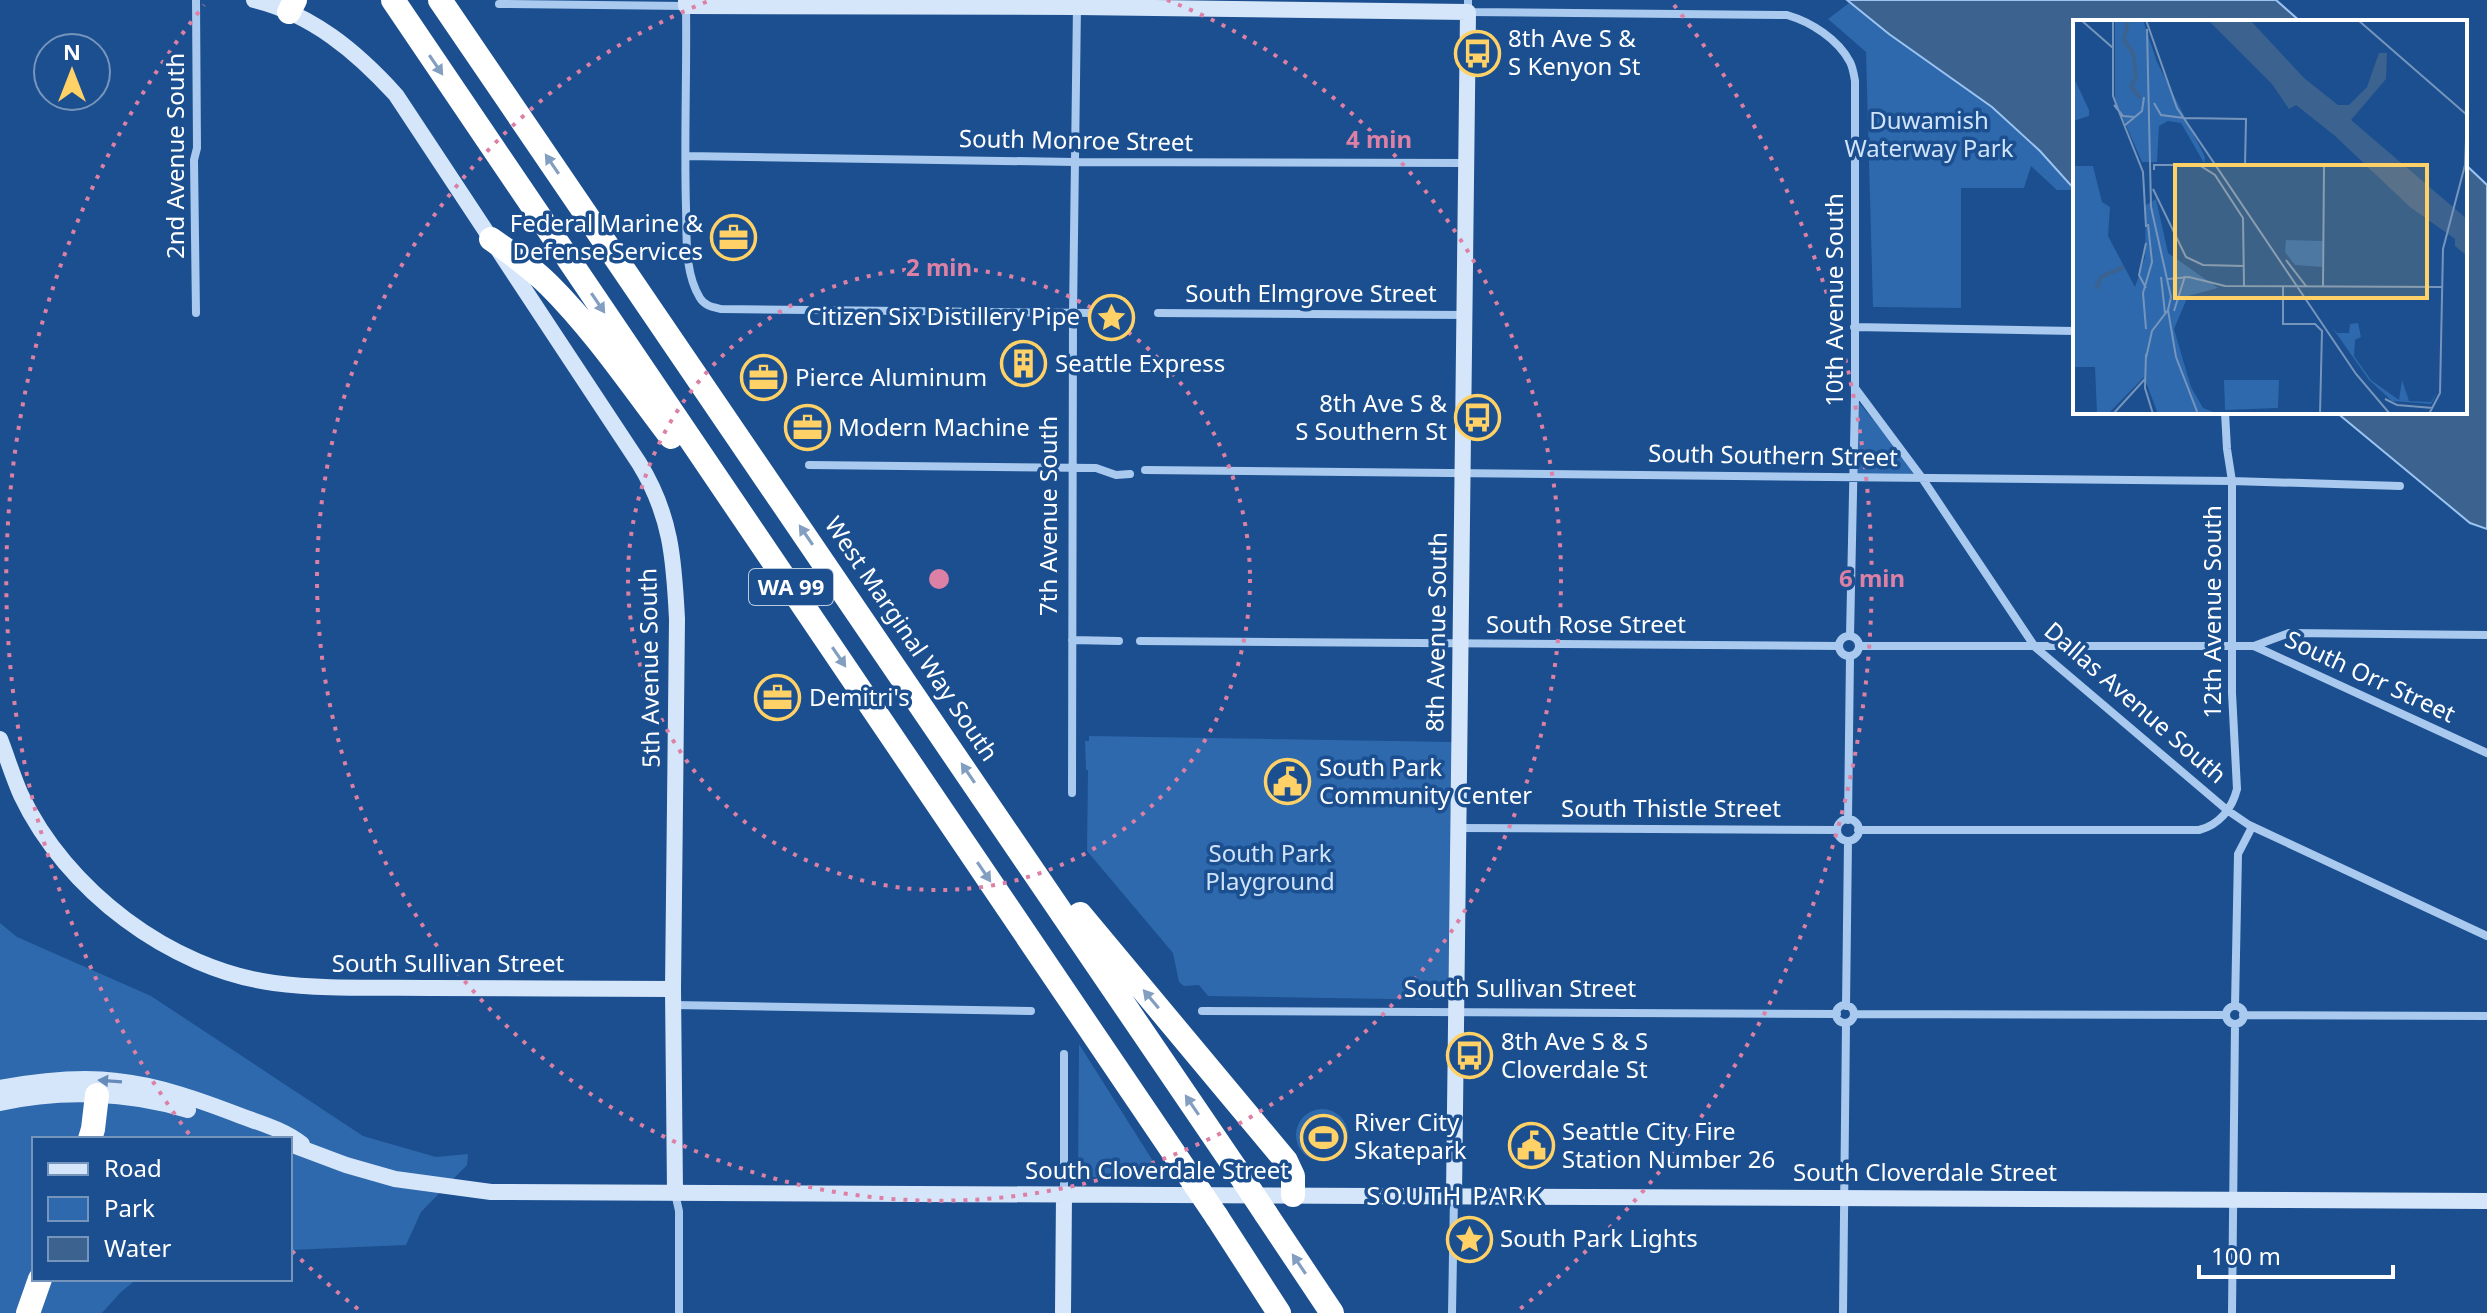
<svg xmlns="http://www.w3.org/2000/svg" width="2487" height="1313" font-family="'Noto Sans',sans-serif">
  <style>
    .green { fill: #2e69ad }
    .water { fill: #3c6290; stroke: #9cc4f0; stroke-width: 2 }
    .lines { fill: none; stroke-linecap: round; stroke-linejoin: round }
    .street { stroke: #a9c9ee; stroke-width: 8 }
    .secondary { stroke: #d6e6fa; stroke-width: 16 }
    .highway { stroke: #fff; stroke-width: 24 }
    .highway-bridge { stroke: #fff; stroke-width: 24 }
    .oneway { fill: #829ec1 }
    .oneway2 { fill: #668bba }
    .ring { fill: none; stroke: #dd80a5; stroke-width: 4; stroke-dasharray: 4 8 }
    .labels { text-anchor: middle; stroke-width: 7; stroke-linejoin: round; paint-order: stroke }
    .shield { fill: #1b4f8f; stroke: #bbcadd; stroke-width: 2 }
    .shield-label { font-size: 22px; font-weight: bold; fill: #fff }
    .poi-label { font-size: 24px; fill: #fff; stroke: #1b4f8f; text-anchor: start }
    .park-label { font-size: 24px; fill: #cfe3fa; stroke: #1b4f8f }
    .street-label { font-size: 24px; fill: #fff; stroke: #1b4f8f }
    .neighbourhood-label { font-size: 26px; letter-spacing: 2px; fill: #fff; stroke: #1b4f8f }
    .inset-river { fill: none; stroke: #3c6290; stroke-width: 4 }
    .inset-road { fill: none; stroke: #7695bc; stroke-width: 2 }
    .view { fill: #ffd166; fill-opacity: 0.15; stroke: #ffd166; stroke-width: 4 }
    .inset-edge { fill: none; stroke: #fff; stroke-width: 4 }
    .centre { fill: #dd80a5; stroke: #1b4f8f; stroke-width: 4 }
    .ring-label { font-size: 24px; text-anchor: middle; font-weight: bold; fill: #dd80a5; stroke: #1b4f8f; stroke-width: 7; stroke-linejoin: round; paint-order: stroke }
  </style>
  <rect width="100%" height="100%" fill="#1b4f8f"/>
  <path class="green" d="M1849,3L1992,107L2040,151L2074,190H2057L2031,166L2024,188H1961V308L1873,307L1866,52L1828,19Z
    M1855,398L1922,478L1852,477Z
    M1089,736L1452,742L1448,1000L1208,996L1199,985L1184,986L1179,982L1173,953L1087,851L1088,770H1086L1085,741H1089Z
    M0,923L17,937L151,996L363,1136L436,1157L468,1154L467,1165L421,1212L406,1245L290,1250V1139H34V1279H137L121,1292L102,1313H0Z
    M1079,1044L1163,1177H1078Z
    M1296 1135a26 26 0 1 1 52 0a26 26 0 1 1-52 0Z"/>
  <path class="water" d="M1847,0H2276L2301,22H2075V190L2040,151L1992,107L1889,34Z
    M2465,164L2487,185V529L2470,523L2336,412H2465Z"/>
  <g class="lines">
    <path class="street" d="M1468,0V12L1787,15C1811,22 1838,39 1850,62C1853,68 1854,75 1855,81V398L1850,636
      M499,4L686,6C687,73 684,141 686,208C687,237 684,272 700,298C705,306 712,307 721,309L1094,313
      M686,156L1074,162L1466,163
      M196,313L194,160L197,148L196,0
      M1158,313L1465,315
      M1854,327L2075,331
      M1855,388L1922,478L2035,647L2227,810L2249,825L2487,936
      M809,465L1096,468L1116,475L1130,474
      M1145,470L2232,481L2400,486
      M1839 646a10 10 0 1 1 20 0a10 10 0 1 1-20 0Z
      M1072,640L1119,641
      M1140,641L1839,646
      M1859,646H2254L2487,753
      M2254,646L2289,633L2487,635
      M1072,793L1073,313L1077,5
      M1837 830a11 11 0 1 1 22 0a11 11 0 1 1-22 0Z
      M1848,820L1850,656
      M1458,828L1837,830
      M1858,830H2199C2219,825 2232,809 2237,789L2232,693V481L2227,449L2225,412
      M673,1005L1031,1011
      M1836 1014a9 9 0 1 1 18 0a9 9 0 1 1-18 0Z
      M1846,1006L1848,841
      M2235,1006L2238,854L2252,827
      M2226 1015a9 9 0 1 1 18 0a9 9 0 1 1-18 0Z
      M1202,1011L1837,1014
      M1854,1014L2226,1015
      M2243,1015L2487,1016
      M1064,1054V1194
      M675,1193L679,1211V1313
      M1452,1313L1454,1196
      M1843,1313L1846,1023
      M2232,1313L2235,1024"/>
    <path class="secondary" d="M254,0C312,14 357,52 396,95L639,463C671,515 674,559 677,619L673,989L675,1192
      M686,0V6L1077,7L1468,12L1454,1195
      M0,739C7,757 13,777 21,795C66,890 170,969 274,983C326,990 379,987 431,988C512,988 592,989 673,989
      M0,1088C38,1081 78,1076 117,1081C158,1085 202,1101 241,1116C263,1124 284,1130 302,1144
      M0,1103C61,1089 128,1092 188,1110
      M290,1144L346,1165L395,1179L491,1192L2487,1201
      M1063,1313L1064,1195"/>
    <path class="highway" d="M393,0L1188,1174
      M440,0L1236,1169
      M289,12L295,0
      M491,239C511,253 532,268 549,285C595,331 632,386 671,437
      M1080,914L1286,1161L1293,1176V1195
      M90,1139L93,1129L97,1095
      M1266,1214L1332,1313
      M1217,1217L1279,1313
      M28,1313L40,1279"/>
    <path class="highway-bridge" d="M1236,1169L1266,1214
      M1188,1174L1217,1217"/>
  </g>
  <defs><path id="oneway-solid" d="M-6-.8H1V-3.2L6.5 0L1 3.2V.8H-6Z" transform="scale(2)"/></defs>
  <g class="oneway">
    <use href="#oneway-solid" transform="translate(436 65) rotate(56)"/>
    <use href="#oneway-solid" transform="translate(552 164) rotate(-124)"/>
    <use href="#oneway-solid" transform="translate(598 303) rotate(56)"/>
    <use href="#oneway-solid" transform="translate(806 535) rotate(-124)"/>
    <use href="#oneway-solid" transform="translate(839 657) rotate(56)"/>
    <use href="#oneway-solid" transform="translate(968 773) rotate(-124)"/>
    <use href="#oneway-solid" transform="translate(984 872) rotate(56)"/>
    <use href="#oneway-solid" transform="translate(1151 999) rotate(-130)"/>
    <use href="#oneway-solid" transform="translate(1192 1105) rotate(-124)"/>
    <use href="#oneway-solid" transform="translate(1299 1264) rotate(-124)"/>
  </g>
  <use class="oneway2" href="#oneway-solid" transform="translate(110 1081) rotate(-176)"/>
  <g class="ring">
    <circle cx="939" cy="579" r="311"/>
    <path d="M1167 0A622 622 0 1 1 711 0"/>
    <path d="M358 1309A933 933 0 0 1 291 1250M189 1134A933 933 0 0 1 204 5M1674 5A933 933 0 0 1 1520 1309"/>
  </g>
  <defs>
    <symbol id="bus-ring" viewBox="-11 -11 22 22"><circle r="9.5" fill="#1b4f8f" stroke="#ffd166" stroke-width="1.5"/><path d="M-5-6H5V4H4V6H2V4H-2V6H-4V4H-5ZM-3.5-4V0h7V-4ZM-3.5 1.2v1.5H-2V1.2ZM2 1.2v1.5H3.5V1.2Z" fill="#ffd166"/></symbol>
    <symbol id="office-ring" viewBox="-11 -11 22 22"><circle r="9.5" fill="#1b4f8f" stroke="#ffd166" stroke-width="1.5"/><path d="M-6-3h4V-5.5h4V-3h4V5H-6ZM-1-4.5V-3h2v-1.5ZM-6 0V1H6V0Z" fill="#ffd166"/></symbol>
    <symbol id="sight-ring" viewBox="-11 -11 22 22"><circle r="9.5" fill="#1b4f8f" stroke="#ffd166" stroke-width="1.5"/><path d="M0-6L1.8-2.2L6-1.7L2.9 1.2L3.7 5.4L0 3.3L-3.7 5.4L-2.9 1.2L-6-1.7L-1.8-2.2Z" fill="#ffd166"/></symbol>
    <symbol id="building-ring" viewBox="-11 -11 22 22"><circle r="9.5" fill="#1b4f8f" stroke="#ffd166" stroke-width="1.5"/><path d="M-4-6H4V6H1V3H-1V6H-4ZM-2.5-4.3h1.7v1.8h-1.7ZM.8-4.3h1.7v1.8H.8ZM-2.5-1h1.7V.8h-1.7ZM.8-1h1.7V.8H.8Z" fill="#ffd166"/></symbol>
    <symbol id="civic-ring" viewBox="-11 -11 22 22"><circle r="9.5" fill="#1b4f8f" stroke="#ffd166" stroke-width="1.5"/><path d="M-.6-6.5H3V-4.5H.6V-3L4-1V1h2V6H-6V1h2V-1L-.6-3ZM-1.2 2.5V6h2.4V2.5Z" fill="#ffd166"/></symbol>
    <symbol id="stadium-ring" viewBox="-11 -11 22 22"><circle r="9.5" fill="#1b4f8f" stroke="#ffd166" stroke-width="1.5"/><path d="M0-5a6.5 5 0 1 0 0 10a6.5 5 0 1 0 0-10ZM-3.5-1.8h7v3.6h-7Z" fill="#ffd166"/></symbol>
  </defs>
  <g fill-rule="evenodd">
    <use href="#bus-ring" x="1452" y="28" width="51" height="51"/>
    <use href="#office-ring" x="708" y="212" width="51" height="51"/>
    <use href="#sight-ring" x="1086" y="292" width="51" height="51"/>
    <use href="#building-ring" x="998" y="338" width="51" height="51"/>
    <use href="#office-ring" x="738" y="352" width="51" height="51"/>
    <use href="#bus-ring" x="1452" y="392" width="51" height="51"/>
    <use href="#office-ring" x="782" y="402" width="51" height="51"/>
    <use href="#office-ring" x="752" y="672" width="51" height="51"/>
    <use href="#civic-ring" x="1262" y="756" width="51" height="51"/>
    <use href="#bus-ring" x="1444" y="1030" width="51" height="51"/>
    <use href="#stadium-ring" x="1298" y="1112" width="51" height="51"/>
    <use href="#civic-ring" x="1506" y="1120" width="51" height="51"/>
    <use href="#sight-ring" x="1444" y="1214" width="51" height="51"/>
  </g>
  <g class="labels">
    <rect class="shield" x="749" y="569" width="84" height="36" rx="6"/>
    <g class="shield-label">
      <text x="791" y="595">WA 99</text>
    </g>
    <g class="poi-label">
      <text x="1508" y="47">8th Ave S &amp;<tspan x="1508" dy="28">S Kenyon St</tspan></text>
      <text x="703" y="232" text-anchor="end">Federal Marine &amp;<tspan x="703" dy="28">Defense Services</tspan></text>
      <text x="1080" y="325" text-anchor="end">Citizen Six Distillery Pipe</text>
      <text x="1055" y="372">Seattle Express</text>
      <text x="795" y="386">Pierce Aluminum</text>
      <text x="1447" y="412" text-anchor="end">8th Ave S &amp;<tspan x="1447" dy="28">S Southern St</tspan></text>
      <text x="838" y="436">Modern Machine</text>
      <text x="809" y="706">Demitri's</text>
      <text x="1319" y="776">South Park<tspan x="1319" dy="28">Community Center</tspan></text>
      <text x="1501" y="1050">8th Ave S &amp; S<tspan x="1501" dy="28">Cloverdale St</tspan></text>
      <text x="1354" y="1131">River City<tspan x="1354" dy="28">Skatepark</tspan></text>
      <text x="1562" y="1140">Seattle City Fire<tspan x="1562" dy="28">Station Number 26</tspan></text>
      <text x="1500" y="1247">South Park Lights</text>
    </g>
    <g class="park-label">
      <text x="1929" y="129">Duwamish<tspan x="1929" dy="28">Waterway Park</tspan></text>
      <text x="1270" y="862">South Park<tspan x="1270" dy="28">Playground</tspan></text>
    </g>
    <g class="street-label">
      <text transform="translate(1076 141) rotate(1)" y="8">South Monroe Street</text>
      <text transform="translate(176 156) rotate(-90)" y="8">2nd Avenue South</text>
      <text x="1311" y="302">South Elmgrove Street</text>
      <text transform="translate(1835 300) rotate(-90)" y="8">10th Avenue South</text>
      <text transform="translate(1773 456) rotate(1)" y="8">South Southern Street</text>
      <text transform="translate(1049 516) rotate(-90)" y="8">7th Avenue South</text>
      <text transform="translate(2213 612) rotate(-90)" y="8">12th Avenue South</text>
      <text x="1586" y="633">South Rose Street</text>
      <text transform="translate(1437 632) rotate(-89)" y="8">8th Avenue South</text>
      <text transform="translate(911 639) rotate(56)" y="8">West Marginal Way South</text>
      <text transform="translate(650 668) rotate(-91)" y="8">5th Avenue South</text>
      <text transform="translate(2370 677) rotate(25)" y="8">South Orr Street</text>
      <text transform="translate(2135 703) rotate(41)" y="8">Dallas Avenue South</text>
      <text x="1671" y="817">South Thistle Street</text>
      <text x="448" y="972">South Sullivan Street</text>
      <text x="1520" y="997">South Sullivan Street</text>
      <text x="1157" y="1179">South Cloverdale Street</text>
      <text x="1925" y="1181">South Cloverdale Street</text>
    </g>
    <g class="neighbourhood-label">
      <text x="1455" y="1205">SOUTH PARK</text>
    </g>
  </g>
  <g transform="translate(2073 20)">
    <rect width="394" height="394" fill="#1b4f8f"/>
    <path d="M42,0H70L84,42L132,137V139L131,143L108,103L95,101L86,106L84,142H69L42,80ZM0,56L16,90V96L0,101ZM0,146H20L29,182L37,187L35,216L62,267L72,237L73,185L83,179L95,233L145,268L115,276L101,309L118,367L130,388L143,393L85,394L71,357L35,394H24L22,347H0ZM213,220L250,221L249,247L222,245L212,232ZM285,303L288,317L282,320L281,336L298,360L326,380L329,360L336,381L358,382L365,371L358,384L319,381L296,360L258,306L264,313H276L277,304ZM151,360H206L205,388L152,390Z" fill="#2e69ad"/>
    <path d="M135,0L178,1L231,58L265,85H276L294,67L306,33H314L313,59L278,100L394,199V236L382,226V219L337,187L261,115L223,85L216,89L199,64Z" fill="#3c6290"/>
    <path class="inset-river" d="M55,0L51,20L60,33L63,57L58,66L67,78M23,269L28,257L51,247"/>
    <path class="inset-road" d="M8,0L40,28M40,0V76L52,107M73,0L104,88L283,354L317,394M285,0L394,95M81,83L88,95L111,98M41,85L50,96L62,97M111,98L173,99L172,146H251L250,267M51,106L69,91L71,77M52,107L70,152L73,207M81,150V145H126L142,155L170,198L171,266M80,169L113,237L130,245L171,246M73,223L66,255L73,268M213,240L233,266M88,257L92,293M95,259L116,257L152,266L369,267M210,266V304H242L249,311L247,394M95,290L103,337L125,394M101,291L112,256M73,309L70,273L79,242L75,204M73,334L72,368L80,394M73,338L79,311L95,290L98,277L78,187L74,9M312,379L324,385L360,388M40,394L72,359M356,394L367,373L370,229L392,145L394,95"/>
    <path class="view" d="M102,145H354V278H102Z"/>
    <rect width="394" height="394" class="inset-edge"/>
  </g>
  <circle cx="939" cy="579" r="12" class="centre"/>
  <g class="ring-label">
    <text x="1379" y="148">4 min</text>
    <text x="939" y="276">2 min</text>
    <text x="1872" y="587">6 min</text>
  </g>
  <rect x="32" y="1137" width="260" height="144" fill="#1b4f8f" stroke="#7695bc" stroke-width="2"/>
  <rect x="48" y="1163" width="40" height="12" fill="#d6e6fa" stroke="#7695bc" stroke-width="2"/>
  <text x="104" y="1177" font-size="24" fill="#ffffff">Road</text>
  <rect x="48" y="1197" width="40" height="24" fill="#2e69ad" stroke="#7695bc" stroke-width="2"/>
  <text x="104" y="1217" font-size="24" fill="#ffffff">Park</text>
  <rect x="48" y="1237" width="40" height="24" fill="#3c6290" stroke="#7695bc" stroke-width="2"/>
  <text x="104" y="1257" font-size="24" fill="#ffffff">Water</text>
  <g transform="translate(72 72)"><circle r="38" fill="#1b4f8f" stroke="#7695bc" stroke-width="2"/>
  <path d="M0-6L14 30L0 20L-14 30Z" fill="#ffd166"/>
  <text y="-12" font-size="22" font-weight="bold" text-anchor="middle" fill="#ffffff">N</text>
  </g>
  <path d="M2199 1265v12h194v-12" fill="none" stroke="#ffffff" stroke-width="4"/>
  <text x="2211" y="1265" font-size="24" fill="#ffffff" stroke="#1b4f8f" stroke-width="6" paint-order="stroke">100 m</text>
</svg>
